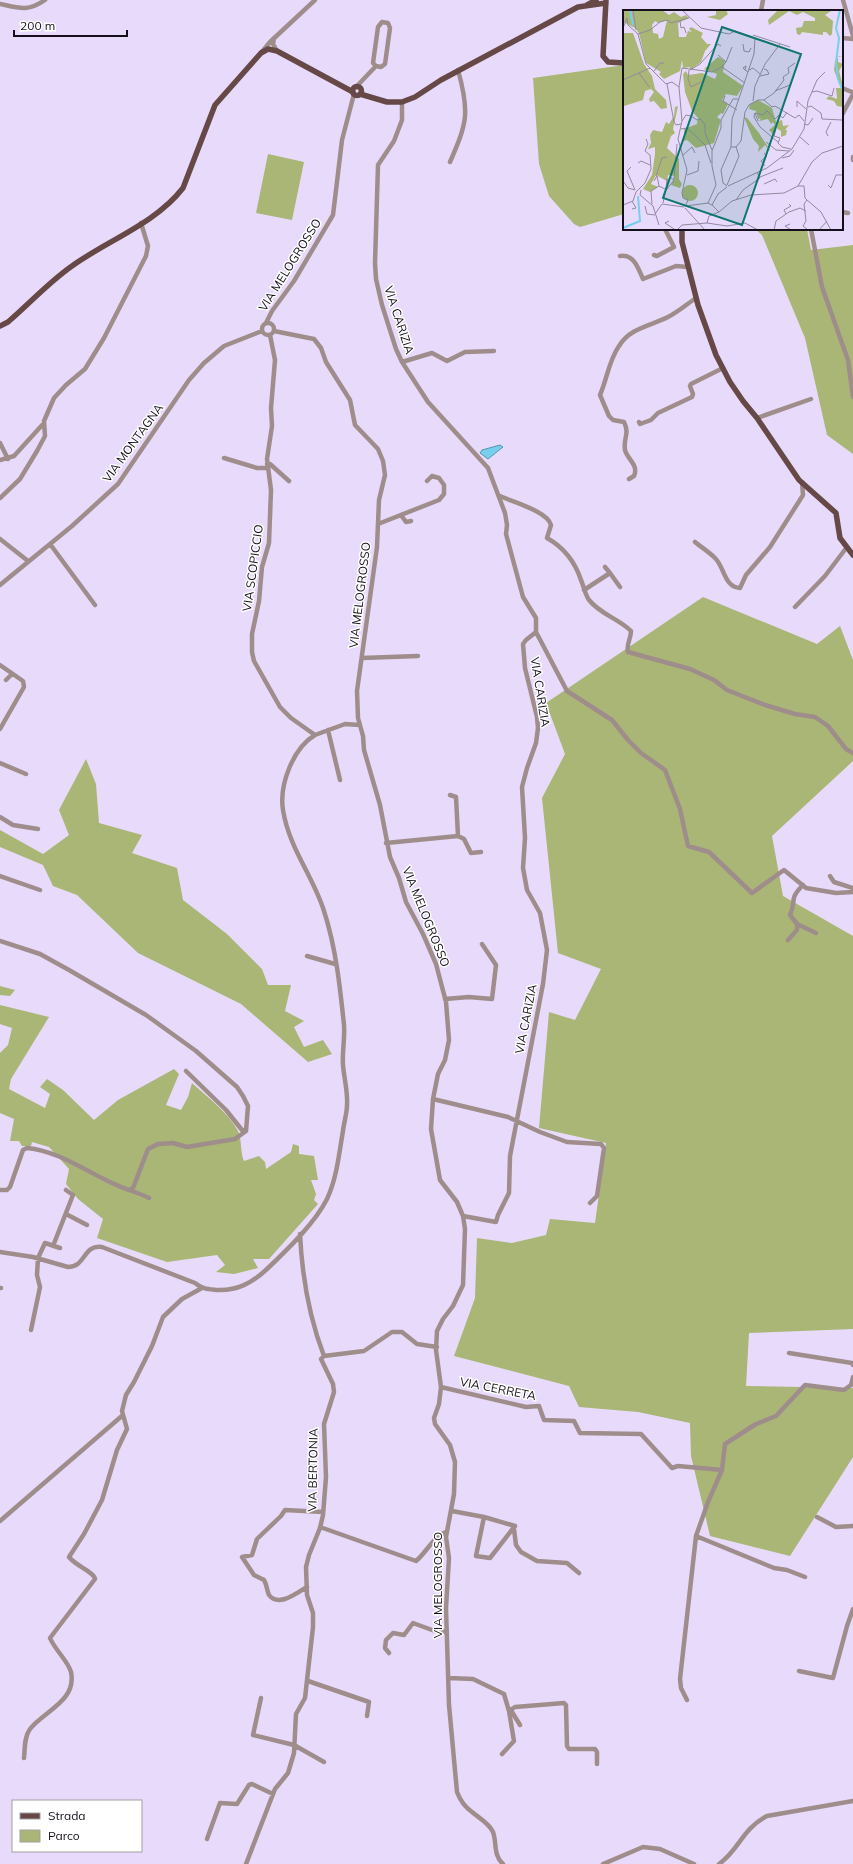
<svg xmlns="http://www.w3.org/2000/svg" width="853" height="1864" font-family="Mulish,sans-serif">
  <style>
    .green { fill: #a9b675 }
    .water { fill: #76cfec; stroke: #5995ad }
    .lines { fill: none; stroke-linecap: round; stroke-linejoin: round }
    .minor { stroke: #9f8d8c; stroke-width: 4.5 }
    .major { stroke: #664947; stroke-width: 5.5 }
    .labels { text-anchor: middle; stroke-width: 3; stroke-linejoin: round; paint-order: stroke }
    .street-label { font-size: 12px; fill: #140f1a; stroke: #fff }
    .inset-river { fill: none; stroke: #76cfec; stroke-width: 2 }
    .inset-road { fill: none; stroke: #9389a1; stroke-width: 1 }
    .view { fill: #0f766e; fill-opacity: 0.15; stroke: #0f766e; stroke-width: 2 }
    .inset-edge { fill: none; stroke: #140f1a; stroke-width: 2 }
  </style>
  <rect width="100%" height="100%" fill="#e8dafb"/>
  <path class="green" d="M624,65V214L580,227L574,224L549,196L539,164L533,78Z
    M268,154L304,162L292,220L256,213Z
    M755,229H807L811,250L853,245V454L827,435L805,338L762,235Z
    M703,597L817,644L840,626L853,660V761L772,836L783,896L853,936V1329L749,1333L746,1386L853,1388V1457L790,1556L710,1536L691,1456L690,1423L638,1412L579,1407L569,1386L454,1356L475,1298L477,1238L512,1243L546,1235L550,1219L595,1223L606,1143L539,1128L549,1012L575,1020L601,969L558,953L542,798L565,754L546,703Z
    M86,759L96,784L99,823L142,835L132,853L177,868L183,900L227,934L262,969L268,985H291L285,1011L304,1021L294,1027L304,1047L323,1040L332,1054L308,1062L241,1004L138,953L77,895L53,886L43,865L0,847V830L43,854L69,835L59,810Z
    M0,986L15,990L10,996L0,995Z
    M0,1005L49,1017L11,1079L9,1089L45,1108L50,1094L40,1087L47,1079L63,1090L94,1120L118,1100L174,1069L179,1074L166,1105L181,1110L188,1097L192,1083C207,1097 228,1112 238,1131C242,1139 240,1152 244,1161L259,1156L265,1162L266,1169L291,1152L293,1144L299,1146V1154L314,1156L318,1180H311L316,1194L314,1200L318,1204L269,1259H253L258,1268L234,1274L216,1272L225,1265L217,1255L167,1262L97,1238L103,1219L78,1199L66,1184L69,1169L49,1147L32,1142L31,1146H22L19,1141H10L14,1119L0,1113V1053L8,1045L12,1028L0,1024Z"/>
  <path class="water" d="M500,445L503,447L488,459L480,453L482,450Z"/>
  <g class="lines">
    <path class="minor" d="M843,0L853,36
      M0,4C19,8 28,12 45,0
      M761,11L763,0
      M274,38L273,44L277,51
      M842,38L853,39
      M261,53L270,42L315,0
      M357,86L376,66L381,67L385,64L390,28L388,23L382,22L378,27L373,63L376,66
      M842,88L852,92
      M402,102V120L394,141L378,165L375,263L376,279L382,305L396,349L402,362L428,402L488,468L505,513L507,525L506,534L523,597L536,618V632L526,640L523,644L525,668L537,717L538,728L536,743L527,768L522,787L525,838L523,868L527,890L540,913L547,950L543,984L510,1156L509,1193L498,1215L496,1222L463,1216
      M842,115L852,96
      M853,157V160
      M450,162C467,123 470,113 458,70
      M842,212L848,213
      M811,229L822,287L848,360L853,397
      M654,255L657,256L674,247L665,229
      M620,256C634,254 638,268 643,279L676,266L688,267
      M262 329a6 6 0 1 1 12 0a6 6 0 1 1-12 0Z
      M266,323L272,311L294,281L333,215L342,140L354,94
      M274,331L314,339L321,348L326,362L350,400L355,425L378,449L383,461L385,475L379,500L377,547L357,691L358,718L363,736L364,750L380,805L390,857L399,878L406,902L423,934L436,964L446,1002L449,1040L445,1060L438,1074L433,1099L431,1129L440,1180L457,1202L463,1216L465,1229L463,1285L453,1306L443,1319L437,1331L436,1350L441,1387L439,1404L434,1418L435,1424L450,1445L455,1462L454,1494L446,1537L449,1558L446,1608L449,1705L457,1792C460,1800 465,1807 472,1812C479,1818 489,1823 493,1832C497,1843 493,1855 503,1864
      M270,335L275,360L271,408L272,426L267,459L271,490L269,543L262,567L259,601L252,634V652L254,661L280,707L291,718L315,735L345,724L360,725
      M402,362L432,353L447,361L465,352L494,351
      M757,418L811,399
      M639,422L640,424L651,420L658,413L692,397L693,394L690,386L691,384L723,368
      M0,443L8,459
      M224,458L257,468H268
      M0,460L14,456L44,423
      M267,464H270L289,481
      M629,479L634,476C639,465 627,459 625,450C623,438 630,434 624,422L613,420L609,416L600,395C607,379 609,360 619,346C630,328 650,326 668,317C678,312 687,304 696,298
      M500,496C512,502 547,511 551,525L547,538C563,547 575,562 581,580C584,587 585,594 589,600C600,614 619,619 631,631C631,639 626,644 628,652L690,669L714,680L727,690L765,705L795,714L815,717L828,726L846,749L853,753
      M0,498L20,479L37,451L45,436L44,421L54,398L66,385L85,369L104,338L146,256L148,246L141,223
      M401,515L406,522L411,521
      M378,524L439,500L444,494V485L439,478L432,476L427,481
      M0,539L28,561
      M695,542C701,547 709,552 715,558C725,568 724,587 740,588L746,575L770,547L798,503L803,495L802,482
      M50,544L95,605
      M605,567L610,573
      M0,585L72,526L118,484L189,380L204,363L224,346L262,331
      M584,590L610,573L620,587
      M795,607L825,576L847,547
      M536,632L567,691L612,720L628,740L641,753L665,770L680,809L688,846L709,852L752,893L784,870L806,888L836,893L853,892
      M362,658L418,656
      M0,665L23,681L24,687L0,729
      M6,680L12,674
      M328,730L340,780
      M0,763L26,774
      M0,817L13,825L38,829
      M458,836L464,839L471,853L481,852
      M386,843L458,836L456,797L450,795
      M0,876L40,890
      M830,876L834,882L853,888
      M803,885C788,900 797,900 790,915L797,924L816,933
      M788,940L797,930V924
      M0,941L40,954L69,970L146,1015L196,1051L237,1087L243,1096L248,1106L246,1131L242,1130L226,1110L186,1071
      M307,956L335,964
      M445,999L469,997L492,999L496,965L482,944
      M433,1099L508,1117L540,1132L567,1142L601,1144L604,1148L597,1196L590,1203
      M0,1190H7L10,1187L23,1150L27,1148C58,1151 84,1170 112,1183C124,1189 137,1192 149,1198
      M128,1190L133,1188L148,1149L158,1144L173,1143L187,1147L235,1139L246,1131
      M66,1214L87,1225
      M53,1246L73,1195L66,1190
      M0,1252L33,1257L68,1267C86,1267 83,1244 102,1247L195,1283C202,1289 208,1289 217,1290C237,1291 252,1283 267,1269C287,1250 315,1223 327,1199C337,1178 339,1153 343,1131C344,1122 347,1113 347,1105C348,1092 344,1078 343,1065C342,1052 345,1039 344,1025C340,987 336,948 324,911C313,876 289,848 283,810C279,785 293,748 315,735
      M0,1288H1
      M31,1330L40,1287L37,1275L38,1258L45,1243L60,1248
      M789,1353L852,1363L853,1365
      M324,1356L364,1351L392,1332H402L417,1344L437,1347
      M441,1387L526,1407L539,1406L544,1420L574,1421L580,1433L641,1434L672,1468L678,1466L722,1470L725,1444L756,1424L776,1416L805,1385L844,1390L851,1385L853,1377
      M722,1470L708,1502L696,1536L774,1568L787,1570L805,1577
      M452,1511L484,1517L515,1526L490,1558L476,1556L484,1517
      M817,1517L836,1527L853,1526
      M0,1521L123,1415
      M320,1527L416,1561C426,1553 435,1534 447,1532
      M514,1529L516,1545L521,1552L537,1561L567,1563L579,1573
      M307,1587C298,1592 279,1608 269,1595C267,1591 267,1585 264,1580L254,1575L242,1557L252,1555L257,1539L281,1516L285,1510L323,1512
      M389,1653L385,1648L386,1640L393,1633L404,1635L413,1623L432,1630L447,1632
      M799,1671L833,1678L847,1626L853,1609
      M449,1678L473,1679L504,1694L509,1711L512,1712L520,1725
      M308,1681L369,1702L367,1716
      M261,1698L253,1735L294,1745L324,1762
      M687,1700L681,1688L680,1679L696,1536
      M502,1754L514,1741L509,1711L515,1707L564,1703L566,1705L567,1746L569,1749H595L597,1752V1764
      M24,1758C25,1749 24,1737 30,1729C44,1711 77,1701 71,1672C68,1661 55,1650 50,1638L95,1579C94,1572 76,1566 69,1557L84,1534L102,1500L117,1450L127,1429L122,1411L126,1395L134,1382L152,1346L163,1317L182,1299L202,1288
      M207,1839L220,1803L237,1804L249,1785L252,1784L273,1794
      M246,1864L275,1789L288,1773L294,1753L296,1714L305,1698L313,1627V1613L307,1595L306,1567L309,1555L320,1528L323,1515L326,1477L324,1424L334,1392L333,1384L321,1359L324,1356C309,1317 302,1276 300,1234
      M603,1864L643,1847L660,1849L694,1864
      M719,1864C739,1850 742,1829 767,1816L853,1801"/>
    <path class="major" d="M606,0L603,56L608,62L624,63
      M587,5L596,0
      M352.5 91a4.5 4.5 0 1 1 9 0a4.5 4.5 0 1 1-9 0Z
      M360,94L387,102H402L415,97L441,80L578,7L606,3
      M682,229V242L698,305L716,355L730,382L743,401L757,418L799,480L836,513L840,538L853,555
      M0,326L8,322C29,304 49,282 72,266C108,240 155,224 183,188L215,105L261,53L268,49L277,51L353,92"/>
  </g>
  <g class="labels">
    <g class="street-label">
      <text transform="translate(290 265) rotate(-58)" y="4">VIA MELOGROSSO</text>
      <text transform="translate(399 320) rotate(72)" y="4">VIA CARIZIA</text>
      <text transform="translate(133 443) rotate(-54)" y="4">VIA MONTAGNA</text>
      <text transform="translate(253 568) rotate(-82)" y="4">VIA SCOPICCIO</text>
      <text transform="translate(360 595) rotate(-83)" y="4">VIA MELOGROSSO</text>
      <text transform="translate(540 692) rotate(81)" y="4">VIA CARIZIA</text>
      <text transform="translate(426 917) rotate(68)" y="4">VIA MELOGROSSO</text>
      <text transform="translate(526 1019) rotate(-79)" y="4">VIA CARIZIA</text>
      <text transform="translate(498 1389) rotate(11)" y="4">VIA CERRETA</text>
      <text transform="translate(313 1470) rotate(-89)" y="4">VIA BERTONIA</text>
      <text transform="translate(438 1585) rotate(-90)" y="4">VIA MELOGROSSO</text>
    </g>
  </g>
  <g transform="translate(623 10)">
    <rect width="220" height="220" fill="#e8dafb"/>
    <path d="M0,0H39L46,5L51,2L58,7L63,5L66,8L55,13L56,27H63L65,21L69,22L66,19L68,17L80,23L78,27L84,34H88L82,41L78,52L67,60V57L60,58L59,50L57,61L41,69L36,64L38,62L23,53L16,23L12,18L0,12ZM44,10L40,27L36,29L35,24L30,23L29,15L32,11L35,13ZM93,0H103L105,4L97,10L84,7L93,5ZM155,0L208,1L202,5L210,11L209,24L207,26L203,22H200V25L179,22L177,25L174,24L173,18L179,17L181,11H192V8L180,2L174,5L166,1L146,15L145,10ZM0,23H10L21,54L29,66L32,79L43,90L44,98L38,99L31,91L27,92L26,89L31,82L28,79L22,81L20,90L1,96ZM216,46H219L215,47V52L220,54L216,61L220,76V97L214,96L211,91L203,89L206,86L214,89L213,78H218L211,60L212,51ZM95,47L102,51L100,62L120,76L114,86L103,84L99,90L105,94L100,104L98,103L94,107L98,110L91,133L73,138L64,130L61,131V119L74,114L75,108L69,101L62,82L60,64L63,61L65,65L79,63L92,69L94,64L81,59ZM135,90L149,98L153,112L159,110L160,116L166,115L162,120H164L163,125L158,127V121L153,118L151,125L146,120L152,115L150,112L148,114L145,109L136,111L138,108L135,109L133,101L126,99L127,94ZM55,96L50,119L52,123L48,126L44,138L56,149V169L59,174L57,178L48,175L52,166L45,165L44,171L33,165L28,174L35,177L27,182L20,179L29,165L32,144V137L25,139L28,133L27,125L30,120L39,122L43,112L46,114L51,106L52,97ZM121,107L124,108L136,123L148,142L142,135L135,142L136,136L130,129ZM59 183a8 8 0 1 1 16 0a8 8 0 1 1-16 0Z" fill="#a9b675" fill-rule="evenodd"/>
    <path class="inset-river" d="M7,0L10,15M217,0L213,18L216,28L213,53L215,69L220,81M0,218L17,211L15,186"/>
    <path class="inset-road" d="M10,0L13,20M59,0L78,18L106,24L112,21L132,28L131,44L109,109L108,137L98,160L100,173L104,176M57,11L58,18L61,17L63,23M0,18L4,8L5,15L15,24L23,54L43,74L49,72L56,77L59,111L55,129L64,160L59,183L60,188L65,190L62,197M15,24L27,20L37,12L44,10L48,13L66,8M130,25L167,37M120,34L121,41L126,42L128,38M95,45L103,52L99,57M103,52L109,37M66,60L65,69L68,77L78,72M67,60L77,54L95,34L98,36M122,60L123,56L120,58L122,60L125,62M126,60L130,58L137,64M31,61L37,53H41M16,63L26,77M137,66L146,64L144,60L141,59M0,70L27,58M44,74L51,112L53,115L58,114M56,77L59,58L89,62L99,57L122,73M152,81L167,75M189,82L194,81L209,86L211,78M102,86L100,91L114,100M141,90L151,83L161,70L160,67L166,63L165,58L172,53M130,91L132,76L142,54L157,34M174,97V91L183,99M185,97L188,96L198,103L199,109L219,110L220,113M143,100L152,109L156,105L160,108L164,102M132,103L140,105L144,101M68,106L74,110L78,109L82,115V123L89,140M59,111L63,105L68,106M135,111L132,103L131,107L137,117L155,132M181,114L185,115L190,108M58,119L64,118L82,135L88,153M153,119L151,126L157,128L155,133L159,137L168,139M205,126L203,122L208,112M177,127L186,135M143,132L153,140L166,141M113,137L118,131L122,102L126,95L135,90H141L149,97L152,96L172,108L176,105L181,111M141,143L144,146L138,151L142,156M60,145L69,137L72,143M159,148L167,146L171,140M15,153L18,151L27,155M8,157L4,161L12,180M64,165L75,161L76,151M33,166L39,148L44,147M137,167L160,158M51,169L54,134M0,171L5,178L12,180M31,171L34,166L36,176L42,179M141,174L152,169L154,172M104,175L116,146L113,137H108M205,175L208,178L213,165H220M105,176L144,158L169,139L181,119L185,91L194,70L202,62M175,176H181L182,188L184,190L181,194L183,211L180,216L185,220M43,179L44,169H45L44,173M44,179L51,170L48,168M18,180L17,185L30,196L36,215M113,190L120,180L137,168L134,162M184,190L198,202L208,220M9,191L13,198L9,199M40,193L43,179M85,193L93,175L89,156V141L98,118V110L110,89H115M29,194L28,181L36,176M0,195L10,191L13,182L22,173L28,159L27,145L22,141L25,134L23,129M89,195L95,184L104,177M89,195L96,202L109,191L128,185L161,183L175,176L189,152L199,143L220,136M22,196L24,204L32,205M63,196L85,193L89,195M62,198L82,220M32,204L39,194L61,197M163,204L161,200L168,196L166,194M46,211L42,213L51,219M84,213L104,216L122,213L135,220M167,214L162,216L168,220M54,220L59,215L84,213L86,206L96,202M151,220L153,211L166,202L177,198L183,201M196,220L204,211"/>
    <path class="view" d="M99,17L178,44L119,215L40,188Z"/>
    <rect width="220" height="220" class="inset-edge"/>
  </g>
  <rect x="12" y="1800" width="130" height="52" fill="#ffffff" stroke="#a19fa3"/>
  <rect x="20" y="1813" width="20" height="6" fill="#664947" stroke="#a19fa3"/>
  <text x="48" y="1820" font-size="12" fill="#140f1a">Strada</text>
  <rect x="20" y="1830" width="20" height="12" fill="#a9b675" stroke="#a19fa3"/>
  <text x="48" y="1840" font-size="12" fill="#140f1a">Parco</text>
  <path d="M14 30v6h113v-6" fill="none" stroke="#140f1a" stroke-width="2"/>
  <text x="20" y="30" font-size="12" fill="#140f1a" stroke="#ffffff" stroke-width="3" paint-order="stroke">200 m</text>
</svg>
